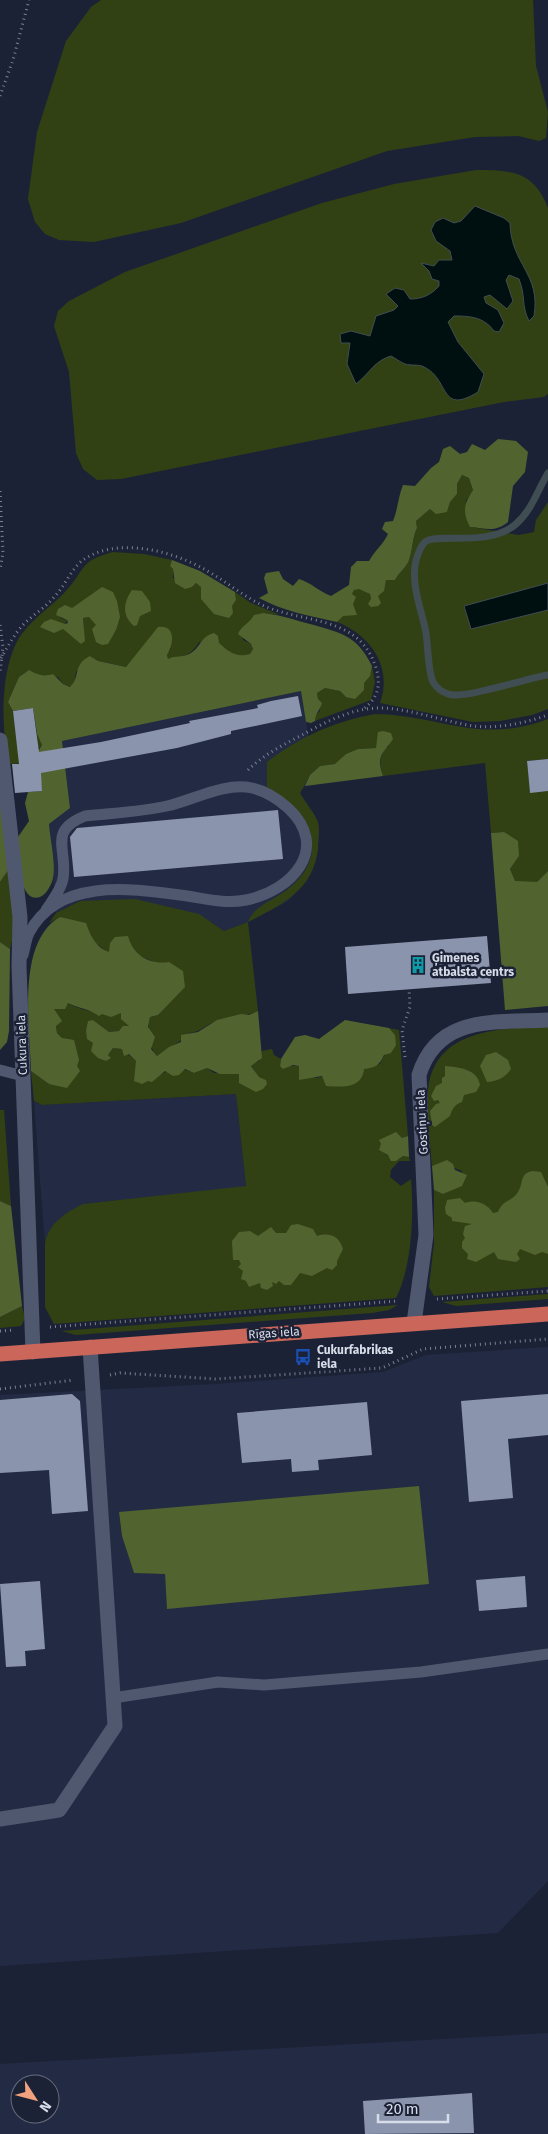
<svg xmlns="http://www.w3.org/2000/svg" width="548" height="2134" viewBox="0 0 548 2134" font-family="'Fira Sans',sans-serif">
	<style>
		.built { fill: #232b44; fill-rule: evenodd }
		.green { fill: #324113; fill-rule: evenodd }
		.forest { fill: #51642f }
		.water { fill: #001011; stroke: #404d52 }
		.lines { fill: none; stroke-linecap: round; stroke-linejoin: round }
		.stream { stroke: #404d52; stroke-width: 7 }
		.building { fill: #8b94ad }
		.path { stroke: #7b8091; stroke-width: 3; stroke-dasharray: 1 4; stroke-linecap: butt }
		.service { stroke: #50586f; stroke-width: 11 }
		.minor { stroke: #50586f; stroke-width: 15 }
		.trunk { stroke: #ca665a; stroke-width: 15 }
		.labels { text-anchor: middle; dominant-baseline: central; stroke-width: 5; stroke-linejoin: round; paint-order: stroke }
		.poi-label { font-size: 12px; font-weight: bold; fill: #d7dce9; stroke: #1c2236; text-anchor: start }
		.street-label { font-size: 12px; fill: #d7dce9; stroke: #1c2236 }
	</style>
	<rect width="100%" height="100%" fill="#1c2236"/>
	<!-- built -->
	<g class="built">
		<polygon points="301,691 316,785 305,786 300,793 318,822 319,835 316,860 307,881 288,901 248,922 224,931 198,914 80,901 56,913 49,824 70,808 62,741"/>
		<polygon points="236,1094 246,1187 83,1204 47,1235 45,1243 34,1102 42,1105"/>
		<path d="M548,1347V1881L498,1933L0,1966V1395L215,1384L383,1372L426,1355ZM419,1486L167,1608L165,1574L134,1573L122,1536L119,1513Z"/>
		<path d="M548,2033V2134H0V2064ZM20,2084H50V2114H20Z"/>
	</g>
	<!-- green -->
	<g class="green">
		<polygon points="101,0 533,0 536,66 548,112 546,138 539,141 519,136 475,137 387,151 181,223 94,242 59,240 45,234 35,222 28,199 37,132 66,41 91,7"/>
		<path d="M476,170C511,170 534,171 548,208V394L544,397L504,402L121,479L97,480L83,469L76,453L69,372L54,326L58,311L69,301L125,272L322,203L394,184Z"/>
		<path d="M462,475L469,478L473,490L466,501L471,527L519,535L534,532L536,520L548,502V583L464,607L471,629L548,610V709L532,715L500,721L473,722L380,703C393,668 371,635 337,622L353,604L351,594L354,590L359,588L370,594L371,599C379,595 385,589 386,580H395C399,572 407,567 409,560C413,549 412,538 417,528L416,521L430,509L447,512L450,502L457,494V484Z"/>
		<path d="M113,552L144,554L172,560L170,566L173,569V578L192,587L196,583L232,606L236,600L235,592L251,603L280,615L264,613L241,629L243,640L251,644L253,649L250,654L241,657L199,642C191,656 183,657 168,659L167,655L171,648L152,634L148,642L126,667L98,661L90,656L76,672L74,684L71,687L63,684L58,677L38,675L29,670L19,677L8,702L13,711L16,735L37,734L42,745L26,763L10,764C0,731 0,665 21,635C33,618 51,607 65,592C86,570 78,561 113,552ZM81,602L116,630L110,638L89,617L83,618L84,629L82,643L63,629L67,620L60,618Z"/>
		<path d="M372,666L375,682L371,700L315,721V716L320,711L317,693L325,688L340,691L346,697C358,688 368,682 372,666Z"/>
		<path d="M375,714C440,715 479,745 548,719V759L527,761L530,792L548,791V871L537,882H515L510,869L519,856L504,832L491,833L485,763L383,776C379,764 379,754 389,746L379,739L376,748L358,749L346,754L336,764L320,766L310,775L300,793C305,802 314,812 318,822C320,830 318,840 318,849C313,891 281,905 248,922L258,1011C246,1017 232,1016 219,1020C207,1023 202,1032 189,1033C180,1043 168,1048 157,1056C148,1045 147,1031 150,1017L158,1015L168,1002L159,964L140,956L130,945L109,953L60,917L49,923L56,913L80,901L135,899L199,914L224,931L248,922C254,905 275,900 288,889C334,852 307,812 267,787V762C299,737 335,721 375,714Z"/>
		<polygon points="9,869 16,921 10,949 0,942 0,882"/>
		<path d="M68,1003C83,1012 103,1014 121,1012L129,1026L119,1031L109,1032L93,1020L88,1022L86,1030L102,1059L106,1061L110,1057L108,1055L113,1048L122,1049L136,1061V1067L148,1081C163,1072 177,1065 194,1073L207,1068L214,1073L231,1072L266,1080L258,1077L251,1065L259,1061L262,1051L272,1049L274,1055L281,1059L280,1066H299L300,1072L308,1077L312,1076L316,1078L380,1064L395,1035L389,1028L399,1030L408,1136L402,1138L393,1135L381,1144L383,1152L396,1161L403,1156L409,1157L410,1161H399L391,1170L390,1177L401,1186L411,1179C414,1214 412,1267 396,1298L54,1324L45,1307V1243C49,1223 65,1213 83,1204L246,1186L236,1094L42,1105L34,1101L31,1071L49,1084L77,1066L62,1038L57,1033L54,1009Z"/>
		<path d="M548,1026V1287L434,1296L429,1287L434,1243V1190L443,1194C459,1185 457,1191 462,1171L442,1163L432,1166C430,1142 426,1117 428,1093C432,1028 501,1029 548,1026Z"/>
		<polygon points="0,1110 4,1110 11,1206 0,1201"/>
		<polygon points="548,1294 548,1299 456,1306 442,1302"/>
		<polygon points="398,1305 389,1310 372,1313 76,1335 61,1331"/>
		<polygon points="22,1306 25,1318 21,1326 0,1328 0,1317"/>
	</g>
	<!-- forest -->
	<g class="forest">
		<path d="M498,439L516,441L528,452L525,472L513,486L508,522C494,533 486,528 470,527C462,512 464,504 473,490L469,478L462,475L457,484V494L450,502L447,512L436,514L430,509L416,521L417,528C412,538 413,549 409,560C407,567 399,572 395,580H386L384,591L378,596L381,603L378,606L371,607L368,604L371,599L370,594L359,589L354,590L352,594L356,597L353,604L357,615L343,616L337,622C310,616 283,611 259,598L268,593L264,578L266,573L279,571L283,579L293,586L299,579C312,583 318,591 331,596L349,585L351,567L357,561H369C375,550 383,545 388,534L382,529L385,522L393,521C398,509 398,497 403,485L415,486L431,468L439,462L443,449L450,446L460,454L467,452L472,444L485,450Z"/>
		<polygon points="172,560 200,571 235,592 236,600 232,606 233,613 229,618 214,614 201,599 201,587 196,583 192,587 185,589 175,583 173,569 170,566"/>
		<polygon points="102,587 113,592 117,601 120,617 116,630 108,644 102,645 96,642 92,629 96,625 89,617 83,618 85,641 81,644 63,629 54,633 40,627 44,622 51,619 65,624 68,623 67,620 56,615 58,609 65,605 72,608"/>
		<path d="M132,590L142,591L150,602L151,611L140,616L137,625L134,626C122,616 123,603 132,590Z"/>
		<path d="M264,613C280,615 295,620 310,624C341,633 357,635 372,666L370,676L364,683V690L355,699L346,697L340,691L325,688L317,693L318,699L322,703C320,710 315,714 315,721L311,723L306,722L301,691L62,741L70,808L49,824C50,839 56,864 53,878C52,884 46,895 40,897C18,905 18,852 16,840L29,821L25,803L28,792L42,791L37,753L42,745L37,734L33,708L13,711L8,702L19,677L29,670C38,675 43,677 53,674L63,684L70,687C81,677 72,665 90,656L98,661L126,667L158,627C176,624 174,644 167,655L168,659C176,655 183,658 191,653C201,647 201,636 214,633L218,636L219,643C229,652 236,658 250,654L253,649L251,644L238,634C241,626 250,623 254,615Z"/>
		<path d="M383,731L391,733L393,739C382,755 376,756 383,776L305,786L310,775L320,766L335,764L346,754L358,749L376,748L378,732Z"/>
		<polygon points="0,801 9,869 0,882"/>
		<polygon points="504,832 518,841 519,856 510,869 515,881 537,882 548,871 548,1006 505,1010 491,833"/>
		<path d="M60,917L86,923C90,935 96,948 109,952L110,943L115,937L128,936C133,955 149,965 169,962L183,971L185,987L158,1015L150,1017L148,1027L155,1037L151,1049L157,1056L169,1047L181,1042V1035L198,1032L217,1020L241,1014L249,1015L258,1011L262,1058L251,1066L259,1077L266,1080L267,1084L263,1089L256,1092L239,1083V1074H220L207,1068L194,1073L185,1069L179,1075L173,1076L165,1071L152,1082L148,1081L142,1084L134,1081L136,1061L129,1054L124,1056L122,1049L113,1048L108,1055L111,1058L106,1061L98,1058L91,1051L93,1043L87,1039L86,1030L88,1021L93,1020L109,1032L119,1031L123,1026H129L121,1019V1013L111,1017L102,1014L99,1016C88,1008 80,1009 68,1003L65,1009H54L62,1021L56,1026L57,1033L62,1038L74,1040L79,1060L77,1066L80,1071L67,1088L49,1084L31,1071C30,1027 16,942 60,917Z"/>
		<polygon points="0,942 10,949 9,1031 7,1042 0,1050"/>
		<path d="M345,1020L389,1028L395,1035L396,1045L391,1053L384,1055C380,1065 375,1068 364,1069C362,1089 342,1087 326,1086L322,1076L299,1080V1066L293,1065L283,1069L280,1066L281,1059L295,1037L305,1035L319,1039Z"/>
		<path d="M496,1052L508,1060L511,1069C505,1078 497,1081 487,1082L480,1066L486,1055Z"/>
		<path d="M445,1066C458,1067 478,1069 480,1085L476,1092L464,1095L462,1102C455,1104 452,1109 450,1116L435,1127L432,1125L430,1111L436,1104L440,1103L438,1100L434,1101L431,1096L436,1086L442,1083V1078L445,1076Z"/>
		<polygon points="396,1132 402,1138 408,1136 409,1157 403,1156 396,1161 391,1161 388,1155 379,1150 381,1144 379,1140"/>
		<polygon points="447,1160 453,1164 455,1170 467,1175 462,1186 443,1194 434,1190 432,1166"/>
		<path d="M533,1171L541,1172L548,1187V1254L542,1252L535,1255L520,1249L517,1254L520,1259L516,1262L498,1259L494,1252L476,1262L467,1259L468,1254L462,1248V1242L465,1238L463,1234L465,1226L472,1224L452,1221V1218L446,1214L445,1208L447,1200L460,1198L465,1203C475,1199 487,1203 493,1213L498,1212C503,1199 512,1202 518,1192C524,1183 519,1173 533,1171Z"/>
		<polygon points="0,1201 11,1206 22,1306 0,1317"/>
		<path d="M298,1224L313,1229L317,1236C330,1232 339,1236 343,1249L337,1261V1265L332,1270L327,1268L312,1276L300,1273L291,1285H284L279,1281L276,1284L272,1282L273,1286L267,1290L261,1288L260,1283L249,1287L246,1281L241,1279L243,1271L238,1267L241,1264L239,1260H233L232,1241L239,1232L250,1231L258,1236L271,1227L276,1233H286L291,1225Z"/>
		<polygon points="419,1486 429,1584 167,1609 165,1574 134,1573 122,1536 119,1512"/>
	</g>
	<!-- water -->
	<g class="water">
		<path d="M475,206L504,218L510,223C511,265 541,273 534,316L529,321C521,305 526,297 519,279L509,275L506,280L513,301L507,309L490,295L484,297L486,303L498,310L504,323L499,332L494,331C484,317 470,316 454,316L448,322L458,342L484,374L478,392C439,416 450,379 424,367C419,364 411,366 405,364C400,362 395,358 391,356C374,361 370,373 356,384L347,364L350,343H341L340,334L351,331L370,336L376,316L394,310L398,306L386,294L395,288L404,290L410,299C422,299 431,295 439,286V281L432,279L429,271L421,263L434,266L439,260H452L450,251L436,241L431,230L435,222L443,218L454,223L461,221Z"/>
		<polygon points="548,583 548,610 471,629 464,606"/>
	</g>
	<g class="lines">
		<!-- stream -->
		<path class="stream" d="M548,473C537,491 532,510 516,524C489,548 435,532 425,542C420,547 416,558 415,566C412,589 422,611 426,633C428,646 428,671 433,682C436,687 442,692 448,694C462,700 528,678 548,675"/>
	</g>
	<!-- building -->
	<g class="building">
		<polygon points="298,696 302,716 231,731 231,734 177,748 41,773 42,791 15,793 12,764 19,764 13,711 33,708 39,752 101,742 190,723 189,721 258,708 257,705 271,701"/>
		<polygon points="548,759 548,791 530,793 527,761"/>
		<polygon points="278,810 283,859 74,877 70,837 77,828"/>
		<polygon points="487,936 491,983 348,994 345,947"/>
		<polygon points="72,1394 80,1401 88,1511 52,1514 49,1470 0,1473 0,1400"/>
		<polygon points="548,1394 548,1435 508,1439 513,1498 469,1502 461,1401"/>
		<polygon points="367,1402 372,1455 318,1460 319,1470 292,1472 291,1459 242,1463 237,1413"/>
		<polygon points="525,1576 527,1607 479,1611 476,1580"/>
		<polygon points="40,1581 45,1649 25,1651 26,1666 6,1667 0,1584"/>
		<polygon points="472,2093 474,2133 365,2134 363,2101"/>
	</g>
	<g class="lines">
		<!-- path -->
		<g class="path">
			<polyline points="0,96 13,60 29,0"/>
			<polyline points="0,491 3,553 0,570"/>
			<polyline points="0,625 3,647 0,673"/>
			<path d="M1,658C9,645 15,632 27,621C36,613 47,606 55,596C65,586 71,569 83,560C116,537 169,550 202,568C221,578 238,592 256,602C300,626 360,611 377,671C381,689 376,700 362,710"/>
			<path d="M248,770C263,755 283,745 302,735C327,721 354,707 384,708C414,710 443,721 473,726C498,729 525,723 548,715"/>
			<polyline points="405,1057 402,1030 410,1007 409,989"/>
			<polyline points="437,1299 548,1291"/>
			<polyline points="50,1327 398,1301"/>
			<polyline points="0,1331 14,1330"/>
			<polyline points="110,1375 120,1373 216,1379 382,1368 423,1349 548,1339"/>
			<polyline points="0,1389 74,1380"/>
		</g>
		<!-- service -->
		<g class="service">
			<path d="M23,955C25,948 26,939 29,933C59,876 134,889 187,896C207,899 226,904 246,900C292,891 331,848 288,808C278,799 265,791 252,788C224,782 194,800 167,806C141,812 112,813 85,816C47,831 68,849 63,879C61,890 52,901 46,910"/>
			<polyline points="0,1070 23,1076"/>
			<polyline points="113,1698 218,1682 264,1685 421,1672 548,1654"/>
		</g>
		<!-- minor -->
		<g class="minor">
			<polyline points="0,740 20,917 19,966 33,1352"/>
			<path d="M414,1323L426,1235L419,1075C438,1014 496,1023 548,1020"/>
			<polyline points="0,1819 59,1810 115,1726 90,1347"/>
		</g>
		<!-- trunk -->
		<polyline class="trunk" points="0,1354 548,1314"/>
	</g>
	<!-- icons -->
	<defs>
		<g id="building-bare" transform="scale(1.35)"><path d="M-4-6H4V6H1V3H-1V6H-4ZM-2.5-4.3h1.7v1.8h-1.7ZM.8-4.3h1.7v1.8H.8ZM-2.5-1h1.7V.8h-1.7ZM.8-1h1.7V.8H.8Z" fill="#0f9aa8" stroke="#1c2236" stroke-width="2.5" paint-order="stroke"/></g>
		<g id="bus-bare" transform="scale(1.35)"><path d="M-5-6H5V4H4V6H2V4H-2V6H-4V4H-5ZM-3.5-4V0h7V-4ZM-3.5 1.2v1.5H-2V1.2ZM2 1.2v1.5H3.5V1.2Z" fill="#1a4fb4" stroke="#1c2236" stroke-width="2.5" paint-order="stroke"/></g>
	</defs>
	<g fill-rule="evenodd">
		<use href="#building-bare" x="418" y="965"/>
		<use href="#bus-bare" x="303" y="1357"/>
	</g>
	<g class="labels">
		<!-- poi labels -->
		<g class="poi-label">
			<text x="432" y="958">Ģimenes<tspan x="432" dy="14">atbalsta centrs</tspan></text>
			<text x="317" y="1350">Cukurfabrikas<tspan x="317" dy="14">iela</tspan></text>
		</g>
		<!-- street labels -->
		<g class="street-label">
			<text transform="translate(22 1045) rotate(-92)">Cukura iela</text>
			<text transform="translate(422 1122) rotate(-93)">Gostiņu iela</text>
			<text transform="translate(274 1333) rotate(-4)">Rīgas iela</text>
		</g>
	</g>
	<!-- north arrow -->
	<g transform="translate(35 2099) rotate(126)"><circle r="24" fill="#1c2236" stroke="#676c7e"/>
	<path d="M0-4L9 19L0 12L-9 19Z" fill="#f2a17e"/>
	<text y="-8" font-size="14" font-weight="bold" text-anchor="middle" fill="#d7dce9">N</text>
	</g>
	<!-- scale -->
	<path d="M378 2114v8h70v-8" fill="none" stroke="#d7dce9" stroke-width="2.5"/>
	<text x="386" y="2114" font-size="15" fill="#d7dce9" stroke="#1c2236" stroke-width="4" paint-order="stroke">20 m</text>
</svg>
